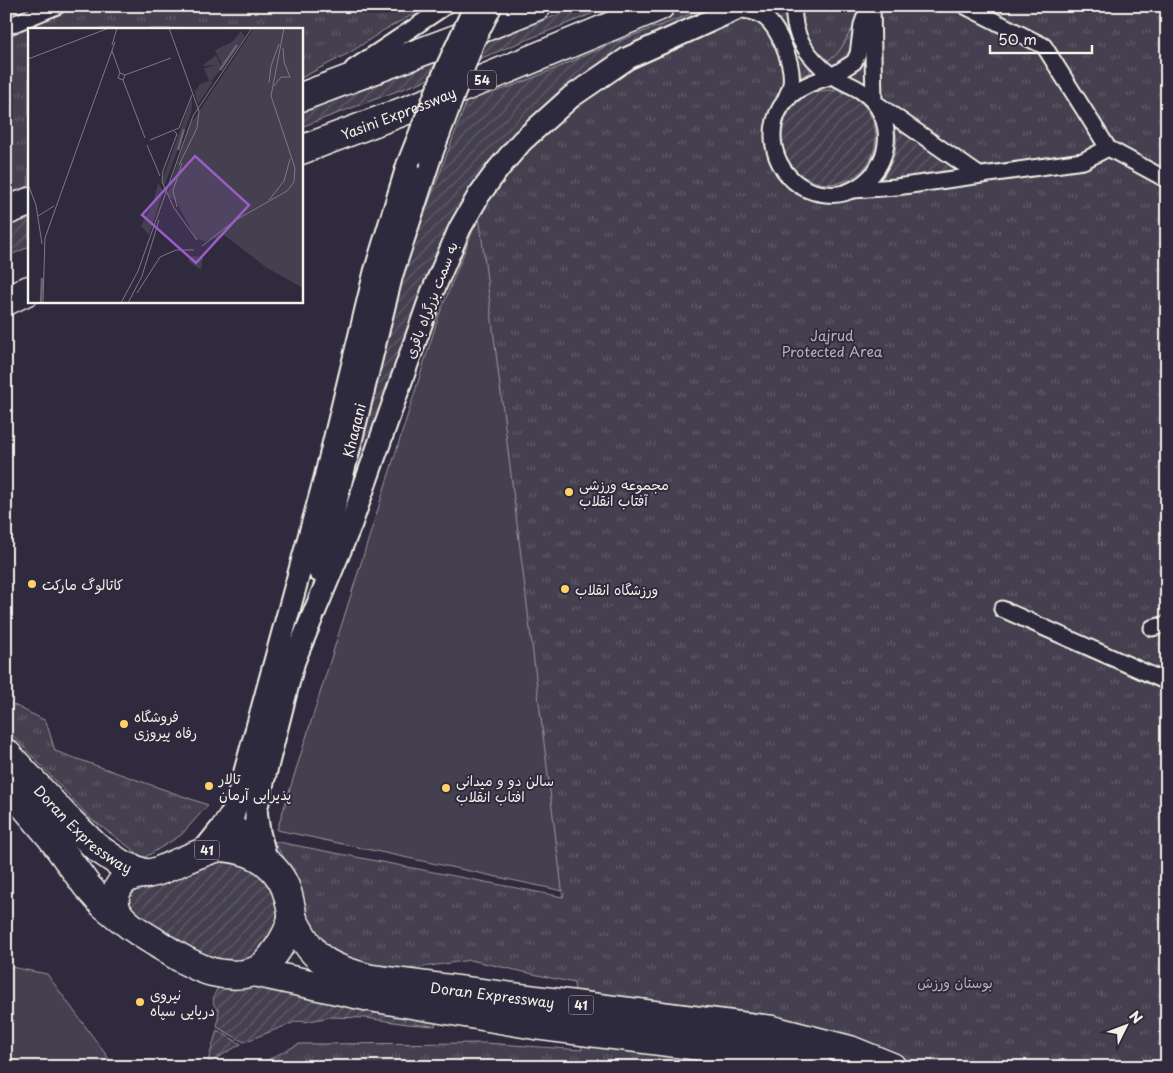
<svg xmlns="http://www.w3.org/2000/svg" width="1173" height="1073" viewBox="0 0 1173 1073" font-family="'Playpen Sans','Playpen Sans Arabic',sans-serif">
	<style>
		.grass { fill: #454050; stroke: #9c989c }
		.park { fill: url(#park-tufts); stroke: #9c989c }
		.garden { fill: url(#garden-furrows); stroke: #9c989c }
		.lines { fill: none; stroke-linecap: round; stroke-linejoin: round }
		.street-casing { stroke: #f4f1e8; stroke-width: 19 }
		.secondary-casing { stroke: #f4f1e8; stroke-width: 25 }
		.highway-casing { stroke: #f4f1e8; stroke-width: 31 }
		.street { stroke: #2f2a3d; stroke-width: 15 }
		.secondary { stroke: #2f2a3d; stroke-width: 21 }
		.highway { stroke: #2f2a3d; stroke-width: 28 }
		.secondary-bridge-casing { stroke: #f4f1e8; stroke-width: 25; stroke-linecap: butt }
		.secondary-bridge { stroke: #2f2a3d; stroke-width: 21 }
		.poi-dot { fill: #ffd166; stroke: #2f2a3d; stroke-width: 2 }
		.labels { text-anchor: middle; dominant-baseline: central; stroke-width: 4; stroke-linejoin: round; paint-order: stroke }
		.shield { fill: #2f2a3d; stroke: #b9b5b5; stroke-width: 1 }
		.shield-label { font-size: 12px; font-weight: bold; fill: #f4f1e8 }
		.street-label { font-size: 14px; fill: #f4f1e8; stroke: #2f2a3d }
		.park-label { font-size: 14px; fill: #b7b3b3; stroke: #2f2a3d }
		.poi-label { font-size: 14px; fill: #f4f1e8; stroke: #2f2a3d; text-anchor: start }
		.inset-river { fill: none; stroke: #6a6670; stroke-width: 2.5 }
		.inset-road { fill: none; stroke: #7e7a81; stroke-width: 1 }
		.view { fill: #995dc9; fill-opacity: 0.15; stroke: #995dc9; stroke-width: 2.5 }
		.inset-edge { fill: none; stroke: #f4f1e8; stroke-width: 2.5 }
	</style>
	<defs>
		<pattern id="park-tufts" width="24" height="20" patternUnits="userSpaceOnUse" patternTransform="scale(1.25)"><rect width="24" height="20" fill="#454050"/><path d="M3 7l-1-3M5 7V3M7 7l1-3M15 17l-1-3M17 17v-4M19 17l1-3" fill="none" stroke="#605c69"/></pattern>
		<pattern id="garden-furrows" width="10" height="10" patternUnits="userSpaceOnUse" patternTransform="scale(1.25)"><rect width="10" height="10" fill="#454050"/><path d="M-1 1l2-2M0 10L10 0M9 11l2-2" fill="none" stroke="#605c69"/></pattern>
	</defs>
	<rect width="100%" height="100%" fill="#2f2a3d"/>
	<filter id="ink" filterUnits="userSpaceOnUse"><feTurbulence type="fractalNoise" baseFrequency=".02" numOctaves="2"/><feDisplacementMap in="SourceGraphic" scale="10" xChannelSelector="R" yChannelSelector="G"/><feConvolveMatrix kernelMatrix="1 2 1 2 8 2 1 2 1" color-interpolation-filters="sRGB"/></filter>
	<g filter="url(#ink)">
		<!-- grass -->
		<g class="grass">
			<polygon points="486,198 863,955 277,830 439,315"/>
			<polygon points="6,966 47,974 115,1067 6,1067"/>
		</g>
		<!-- park -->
		<g class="park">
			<polygon points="84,6 429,6 384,30 351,52 301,78 301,29 29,29 29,186 6,196 6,38 56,15"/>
			<polygon points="627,6 1167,6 1167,1067 253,1067 299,1044 486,1043 582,1050 574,983 470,960 396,971 337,958 307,927 301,889 293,871 273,841 563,897 462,77"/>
			<polygon points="6,701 46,721 55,751 208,805 181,835 144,858 91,819 6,728"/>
		</g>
		<!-- garden -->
		<g class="garden">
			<polygon points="580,6 611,6 432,78 301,127 301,113 443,60"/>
			<path d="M709,6H729L689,24L499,157L326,574L367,426L402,282L413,245L467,100C516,88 563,65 609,45C642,31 676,21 709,6Z"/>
			<polygon points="757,6 790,6 791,29 811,72 800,77 796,62"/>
			<path d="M855,26L854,54L836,67L825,61C842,57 844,37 855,26Z"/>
			<circle cx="829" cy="137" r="47"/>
			<path d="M894,123L960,169L880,182C894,161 900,148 894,123Z"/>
			<polygon points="29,218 29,247 6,257 6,227"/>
			<polygon points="240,857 274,886 279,916 274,935 254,957 241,963 217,966 135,918 122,894 199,862"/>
			<path d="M253,984L431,1020L436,1023L435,1026L407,1024L366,1018L331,1017L304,1022L301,1021L295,1022L244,1042L217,1027L219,1010C210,1005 213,994 219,987Z"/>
			<polygon points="217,1030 241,1044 212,1061 208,1061"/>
		</g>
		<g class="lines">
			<!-- street casing -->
			<g class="street-casing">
				<g id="street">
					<path d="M794,6C791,37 810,59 832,76L854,62L858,54L862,25L867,11"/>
					<polyline points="872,6 874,102 979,175"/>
					<polyline points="965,6 1044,46 1108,148 1167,180"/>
					<path d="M738,9C746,10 754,12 761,15C778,24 794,65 791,84C790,90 787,96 784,102"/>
					<polyline points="6,27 57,6"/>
					<polyline points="353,68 446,6"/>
					<path d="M832,76C847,84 863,89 874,102C900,135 883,181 844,193C834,196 823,194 814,192C773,180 758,124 791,95C803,85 818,80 832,76Z"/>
					<polyline points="853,190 896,187 1083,161 1108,148"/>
					<polyline points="1002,609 1167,682"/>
					<polyline points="1152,628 1167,624"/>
				</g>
			</g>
			<!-- secondary casing -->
			<g class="secondary-casing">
				<g id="secondary">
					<path id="s1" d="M319,571L392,274L430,158"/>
					<polyline points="294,661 351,524 432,293 460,228 479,195 499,168 522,141 571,97 628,58 743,6"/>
					<path d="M235,808L232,822L238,830L245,833C257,827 256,823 256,810"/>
					<polyline points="203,851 223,826 235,808 325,478 375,272 408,164"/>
					<polyline points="267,862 259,832 256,810 297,649"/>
				</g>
			</g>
			<!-- highway casing -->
			<g class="highway-casing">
				<g id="highway">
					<polyline points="301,97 453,40 537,6"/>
					<path id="s2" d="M301,150L428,102L660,6"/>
					<polyline points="6,211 29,202"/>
					<polyline points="6,301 29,290"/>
					<path id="s3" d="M6,753L64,816L96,847L121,864L146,874"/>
					<polyline points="6,784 52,838 87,886 103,904 124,921"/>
					<path d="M220,847C254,849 281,864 289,899C290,905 293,912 292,918C289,934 270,966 253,972C241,976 224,975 212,972C193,967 174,954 158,944C142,933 107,918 116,893C118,887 122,881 128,878C138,873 150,875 161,870C181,862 199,852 220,847Z"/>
					<path id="s4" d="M292,917C313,960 325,967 371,979L772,1030L850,1050L892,1067"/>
					<polyline points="254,972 370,997 447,1010 535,1025 763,1054 817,1067"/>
				</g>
			</g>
			<!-- street -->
			<use href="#street" class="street"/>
			<!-- secondary -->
			<use href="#secondary" class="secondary"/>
			<!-- highway -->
			<use href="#highway" class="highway"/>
			<!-- secondary-bridge casing -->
			<g class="secondary-bridge-casing">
				<g id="secondary-bridge">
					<polyline points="430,158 473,42 491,6"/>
					<polyline points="408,164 442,78 475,6"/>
				</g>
			</g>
			<!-- secondary-bridge -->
			<use href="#secondary-bridge" class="secondary-bridge"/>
		</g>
	</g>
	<!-- markers -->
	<g class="poi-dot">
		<circle cx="569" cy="492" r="5"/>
		<circle cx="32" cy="584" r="5"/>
		<circle cx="565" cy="589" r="5"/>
		<circle cx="124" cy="724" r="5"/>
		<circle cx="209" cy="786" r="5"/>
		<circle cx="446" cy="788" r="5"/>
		<circle cx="140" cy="1002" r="5"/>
	</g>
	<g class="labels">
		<!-- shield labels -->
		<g class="shield">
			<rect x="468" y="70.5" width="28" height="19" rx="4"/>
			<rect x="194.5" y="840.5" width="25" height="19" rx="4"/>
			<rect x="568.5" y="995.5" width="25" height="19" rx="4"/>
		</g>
		<g class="shield-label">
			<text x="482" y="80">54</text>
			<text x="207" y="850">41</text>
			<text x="581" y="1005">41</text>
		</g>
		<!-- street labels -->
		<g class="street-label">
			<text stroke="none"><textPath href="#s2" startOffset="104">Yasini Expressway</textPath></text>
			<text transform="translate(431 300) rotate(-69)">به سمت بزرگراه باقری</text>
			<text stroke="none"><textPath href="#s1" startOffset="145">Khaqani</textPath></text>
			<text stroke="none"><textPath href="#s3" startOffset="109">Doran Expressway</textPath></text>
			<text stroke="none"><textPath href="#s4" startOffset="228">Doran Expressway</textPath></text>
		</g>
		<!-- park labels -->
		<g class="park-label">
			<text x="832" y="335">Jajrud<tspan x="832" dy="16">Protected Area</tspan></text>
			<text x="955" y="982">بوستان ورزش</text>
		</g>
		<!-- poi labels -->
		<g class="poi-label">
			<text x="579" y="484">مجموعه ورزشی<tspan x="579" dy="16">آفتاب انقلاب</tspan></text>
			<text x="42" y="584">کاتالوگ مارکت</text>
			<text x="575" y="589">ورزشگاه انقلاب</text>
			<text x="134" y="716">فروشگاه<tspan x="134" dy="16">رفاه پیروزی</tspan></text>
			<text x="219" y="778">تالار<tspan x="219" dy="16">پذیرایی آرمان</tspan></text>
			<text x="456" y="780">سالن دو و میدانی<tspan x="456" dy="16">افتاب انقلاب</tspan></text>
			<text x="150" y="994">نیروی<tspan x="150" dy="16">دریایی سپاه</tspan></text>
		</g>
	</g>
	<!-- overview -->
	<g transform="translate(28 28)">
		<rect width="275" height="275" fill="#2f2a3d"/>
		<path d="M180,53L185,54L170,76L166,62L168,63L172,56ZM145,167L201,187L168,211ZM165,228L175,229L173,242L160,233Z" fill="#454050"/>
		<path d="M226,0H275V260L239,240L196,207L179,223L188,210L177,213L169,211L184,199L139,167L162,97ZM213,3L217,9L195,39L187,22L204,14ZM188,27L194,40L182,55L176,40L190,37L174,38ZM164,69V78L163,85L136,159L134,153ZM130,155L135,163L121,207L113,198L125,175Z" fill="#454050"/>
		<path class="inset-river" d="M192,42L209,17M150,122L156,101M13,274L14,250"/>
		<path class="inset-road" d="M141,0L171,83L169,100L151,137M84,17L89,0M84,23L92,45M0,31L81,0M97,47L143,30M95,52L90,50L92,45L97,47L95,52L117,110M241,55L243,38L251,16M246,58L253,49H262L256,34L255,20M146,103L149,106L135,143L134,154L146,180L169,212M122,112L151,100L164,67M119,117L132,148M0,156L8,177L14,216M241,172L256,153L262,131M149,179L145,163L154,135M10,188L26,178M174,218L206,193L259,163L266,154L267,140L243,68L256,0M109,265L132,229L148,222H166M15,275L17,210L87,14M93,275L110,243L165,88L224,0M100,275L114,248L131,192"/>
		<path class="view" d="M167,128L221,177L168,235L114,187Z"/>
		<rect width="275" height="275" class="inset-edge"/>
	</g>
	<!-- margin -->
	<rect width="1173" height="1073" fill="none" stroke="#2f2a3d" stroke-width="25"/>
	<rect x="12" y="12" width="1148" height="1048" fill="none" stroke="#f4f1e8" stroke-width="2" filter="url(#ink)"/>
	<!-- north arrow -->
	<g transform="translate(1126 1026) rotate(48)" stroke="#2f2a3d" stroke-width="4" paint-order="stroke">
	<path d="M0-4L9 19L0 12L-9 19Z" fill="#f4f1e8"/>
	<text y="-8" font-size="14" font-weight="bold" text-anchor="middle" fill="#f4f1e8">N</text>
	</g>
	<!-- scale -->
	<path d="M990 45v8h102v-8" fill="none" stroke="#f4f1e8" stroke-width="2.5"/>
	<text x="998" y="45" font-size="15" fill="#f4f1e8" stroke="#2f2a3d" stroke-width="4" paint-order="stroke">50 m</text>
</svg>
